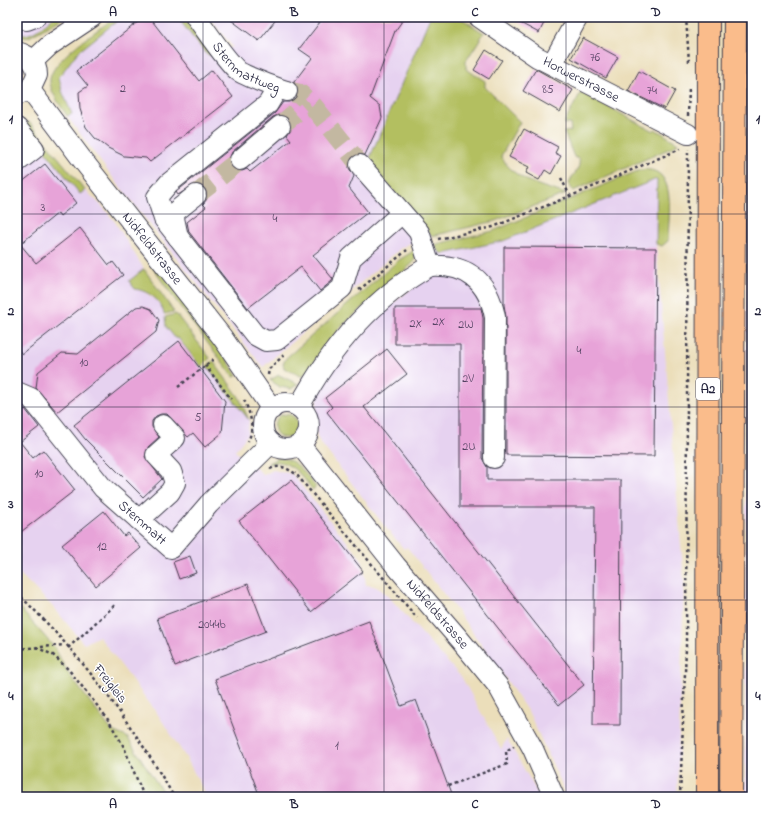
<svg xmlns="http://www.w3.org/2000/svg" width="769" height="814" viewBox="0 0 769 814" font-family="'Indie Flower',sans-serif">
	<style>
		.built { fill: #e6d2f0 }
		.green { fill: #b3bf60; stroke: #6a704e }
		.building { fill: #e7a3d8; fill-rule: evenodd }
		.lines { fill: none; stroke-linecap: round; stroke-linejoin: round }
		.minor-tunnel { stroke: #c3b8a1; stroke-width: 20; stroke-dasharray: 20 10; stroke-linecap: butt }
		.minor-casing { stroke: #403e4e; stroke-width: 22 }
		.highway-casing { stroke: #403e4e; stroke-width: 24 }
		.path { stroke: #403e4e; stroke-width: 2.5; stroke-dasharray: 3 3; stroke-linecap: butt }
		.minor { stroke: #fff; stroke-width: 20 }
		.highway { stroke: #fabc8b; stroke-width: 22 }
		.grid { fill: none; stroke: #22223b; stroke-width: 1; stroke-opacity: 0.55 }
		.labels { text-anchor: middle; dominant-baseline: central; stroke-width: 3; stroke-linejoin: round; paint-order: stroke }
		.number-label { font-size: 12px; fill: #534262 }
		.shield { fill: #fff; stroke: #646476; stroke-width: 1 }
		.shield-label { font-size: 13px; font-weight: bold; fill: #22223b }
		.street-label { font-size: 14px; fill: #22223b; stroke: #fff }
		.neatline { fill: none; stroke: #22223b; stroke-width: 1.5 }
		.grid-label { font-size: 13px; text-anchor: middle; font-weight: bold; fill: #22223b }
	</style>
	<rect width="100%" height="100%" fill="#fff"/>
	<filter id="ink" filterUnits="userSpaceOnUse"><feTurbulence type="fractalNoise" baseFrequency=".025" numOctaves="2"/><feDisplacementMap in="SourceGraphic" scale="8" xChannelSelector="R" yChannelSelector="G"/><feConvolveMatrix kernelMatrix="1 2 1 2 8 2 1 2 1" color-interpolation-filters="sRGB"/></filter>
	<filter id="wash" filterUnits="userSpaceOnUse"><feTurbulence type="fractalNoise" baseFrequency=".012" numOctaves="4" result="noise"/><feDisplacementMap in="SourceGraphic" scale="16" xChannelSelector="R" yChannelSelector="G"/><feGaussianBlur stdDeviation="0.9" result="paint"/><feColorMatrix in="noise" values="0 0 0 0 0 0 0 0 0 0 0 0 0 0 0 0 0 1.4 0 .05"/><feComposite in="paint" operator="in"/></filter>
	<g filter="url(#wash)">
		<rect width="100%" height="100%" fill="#ebdeba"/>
		<!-- built -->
		<g class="built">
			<polygon points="17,17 53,17 33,33 24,36 17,34"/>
			<polygon points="122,17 177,17 209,55 233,47 209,17 430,17 368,162 432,236 413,242 401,248 263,367 110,174 67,116 71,114 62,91 59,77 77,53"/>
			<polygon points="747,17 752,17 752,797 745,797"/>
			<polygon points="17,117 80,194 85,190 102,206 115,222 144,269 129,281 135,289 143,291 159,302 164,310 166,327 178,338 203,369 207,366 243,410 249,420 248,434 235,451 264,475 273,470 292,474 362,560 366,585 374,586 380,589 389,597 462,678 501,749 507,739 540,797 207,797 187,759 157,713 99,636 84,644 55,609 17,571"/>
			<polygon points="657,178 656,244 684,582 677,797 565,797 561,782 530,715 510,685 458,612 407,547 404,549 387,529 320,442 317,437 316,413 317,399 330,371 376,316 424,279 432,277 435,246 438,251 503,241"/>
		</g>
		<!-- green -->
		<g class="green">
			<path d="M53,17H65L29,37L17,38V34C32,38 42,26 53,17Z"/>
			<path d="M116,17H122L77,53L59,77L62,91L72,114L67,116C61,106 52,95 50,83C47,61 100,29 116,17Z"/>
			<polygon points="177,17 182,17 211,52 210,55 207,55"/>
			<path d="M430,17H459L484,33L466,61V69L485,81V87L520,122L501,156C514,181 542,186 566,194L495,221L432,236L368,162Z"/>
			<path d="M581,92L653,131L655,129L678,143L673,147L573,191L569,184C572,174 581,170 579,159L574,157L564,132L571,131L570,124H565V121Z"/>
			<polygon points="29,122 85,190 80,194 24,125"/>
			<path d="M640,170C679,164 668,217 668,241L662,246L656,244L657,179L503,241L443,254L438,251L435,246L437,244L493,231Z"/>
			<path d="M124,223L214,337L237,376L234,377C195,327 157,278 124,223Z"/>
			<polygon points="415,250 416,256 413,263 340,328 303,377 284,368 283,364 286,358 399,260"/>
			<path d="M144,269L174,312L164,314C161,300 149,291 135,289L129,281Z"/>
			<polygon points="176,314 210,358 201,367 178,338 176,339 166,327 165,317"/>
			<polygon points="213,361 239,397 249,420 207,366"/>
			<polygon points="279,375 298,384 291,389 280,387 270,380"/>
			<circle cx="286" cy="426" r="12"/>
			<path d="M278,458C297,458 305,474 316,487L313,490C304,479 295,465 280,462C275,461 273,465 268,463Z"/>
			<polygon points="17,605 55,648 68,673 112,731 127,737 166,797 17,797"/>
		</g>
		<g id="blocks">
			<!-- building -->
			<g class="building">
				<polygon points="144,17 149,17 199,81 212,70 233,97 150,162 146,158 124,156 108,148 95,138 86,127 80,109 79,92 88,86 76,71"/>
				<polygon points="227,17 278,17 259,41"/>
				<path d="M324,17H405L395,31L370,98L380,106L382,118L365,155L357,154L352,157L349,162V168L354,176L349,188L368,212L313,255L333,279L332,281L320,291L301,267L248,308L189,232L187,222L206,207L203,204L207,199L205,188L200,184H195L178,195L176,192L275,113L283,102H289L295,99L298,89L294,82L312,58L299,49ZM278,115H284L289,119L291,129L287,135L291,140L250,172L247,169L242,171L232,168L229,162L232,152L273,117Z"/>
				<polygon points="509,17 547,17 539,33"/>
				<polygon points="583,38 618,57 606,78 571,58"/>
				<polygon points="486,50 502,60 489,79 474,70"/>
				<polygon points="536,69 573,90 560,112 523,91"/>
				<polygon points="639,71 675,91 665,109 628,91"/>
				<polygon points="524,129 558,147 555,153 561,156 551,174 545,170 539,180 526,173 529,167 509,157"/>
				<polygon points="45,164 76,203 60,216 58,213 20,244 36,263 80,228 109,265 113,262 123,275 22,354 17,348 17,186"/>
				<polygon points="504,247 656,248 654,456 506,455 506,317 504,305"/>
				<polygon points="143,306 151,309 159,320 156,332 57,412 36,388 38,372 62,353 78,354 136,307"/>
				<polygon points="395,308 481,308 483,318 482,458 487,467 487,480 621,480 620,725 593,725 595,507 460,507 460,344 395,344"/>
				<polygon points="179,341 225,401 222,433 205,447 193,433 188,437 167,414 161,414 156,416 152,421 152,427 159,437 148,447 145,457 162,479 143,497 85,439 74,425"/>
				<polygon points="387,349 407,374 364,407 584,685 559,705 327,412 332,407 325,398"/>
				<polygon points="25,409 39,427 20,442 33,458 43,450 75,490 17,535 17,415"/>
				<polygon points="291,480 363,571 311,612 239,521"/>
				<polygon points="104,511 124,536 128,533 141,548 96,586 62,545"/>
				<polygon points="190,556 196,573 179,579 173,562"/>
				<polygon points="248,584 266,631 175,666 157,618"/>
				<polygon points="369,621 401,706 416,700 452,797 260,797 215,679"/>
			</g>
		</g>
	</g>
	<g filter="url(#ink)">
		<use href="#blocks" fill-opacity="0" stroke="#403e4e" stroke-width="1"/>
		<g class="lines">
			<!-- minor-tunnel -->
			<g class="minor-tunnel">
				<polyline points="287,91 300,94 313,106 360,165"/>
				<polyline points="280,126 308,102"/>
				<polyline points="196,195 240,160"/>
			</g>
			<!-- minor casing -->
			<g class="minor-casing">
				<g id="minor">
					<polyline points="20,17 27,20 35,17"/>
					<path id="s1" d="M196,17C208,33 225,59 238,71C240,74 282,90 287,91"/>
					<path id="s2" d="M479,17L537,57L688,134"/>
					<path d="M17,52C29,55 37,63 37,75L30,90L17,95"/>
					<polyline points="33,61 50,45 92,17"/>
					<polyline points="552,64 578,17"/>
					<polyline points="277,89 268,104 169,183 157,197 164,219 255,335 266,341 277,340 342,288 351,258 402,213"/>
					<path id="s3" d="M30,90L84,162L222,337L272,409"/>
					<polyline points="17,128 34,149 17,162"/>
					<polyline points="240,160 280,126"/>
					<polyline points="178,237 174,218 175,212 196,195"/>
					<path d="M430,266C467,264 488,281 495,317L494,458"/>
					<path id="s4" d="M17,392L31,398L103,488L171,548L209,504L271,443"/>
					<circle cx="286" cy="426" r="23"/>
					<path d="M299,407C330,349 371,299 430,266L419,232L360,165"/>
					<path id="s5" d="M300,445L396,566L460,640L498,686L533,749L554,797"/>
					<polyline points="139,520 170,492 175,483 171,471 156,455 175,438 163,425"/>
				</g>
			</g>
			<!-- highway casing -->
			<g class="highway-casing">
				<g id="highway">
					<polyline points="707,797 708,17"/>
					<polyline points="731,797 735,17"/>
				</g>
			</g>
			<!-- path -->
			<g class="path">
				<polyline points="686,17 689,62"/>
				<polyline points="688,116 689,87"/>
				<polyline points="561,178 570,196"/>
				<polyline points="438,239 493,227 588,189 680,149"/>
				<polyline points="359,290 407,250"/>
				<polyline points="205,365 231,399"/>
				<polyline points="268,375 269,369 284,355"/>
				<polyline points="178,387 215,358"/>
				<path d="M244,400C250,412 255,428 248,441"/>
				<path d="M270,469C281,464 286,468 296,474L417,618"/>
				<path d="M17,593C79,652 132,723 174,797"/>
				<polyline points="36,647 53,655 69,670 107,718 124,747 144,797"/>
				<polyline points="68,648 115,605"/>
				<polyline points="17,649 64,645"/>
				<polyline points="448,786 507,764 506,751 514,746"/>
				<polyline points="680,797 686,648 688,149"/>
			</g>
			<!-- minor -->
			<use href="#minor" class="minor"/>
			<!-- highway -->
			<use href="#highway" class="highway"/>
		</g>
	</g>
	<!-- grid -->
	<path class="grid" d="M203,17V797M384,17V797M566,17V797M17,214H752M17,407H752M17,600H752"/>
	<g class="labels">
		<!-- number labels -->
		<g class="number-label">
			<text x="595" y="58">76</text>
			<text x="123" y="89">2</text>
			<text x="548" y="90">85</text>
			<text x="652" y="91">74</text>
			<text x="43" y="208">3</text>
			<text x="275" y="219">4</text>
			<text x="439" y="322">2X</text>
			<text x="416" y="324">2X</text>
			<text x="466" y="325">2W</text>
			<text x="579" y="351">4</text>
			<text x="84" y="363">10</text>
			<text x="468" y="379">2V</text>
			<text x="198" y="418">5</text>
			<text x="469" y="447">2U</text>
			<text x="39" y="474">10</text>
			<text x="102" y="547">12</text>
			<text x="212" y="625">2044b</text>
			<text x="337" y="746">1</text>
		</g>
		<!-- shield labels -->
		<rect class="shield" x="696" y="378" width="24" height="22" rx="3"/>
		<g class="shield-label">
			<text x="708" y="389">A2</text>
		</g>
		<!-- street labels -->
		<g class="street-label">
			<text stroke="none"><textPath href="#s1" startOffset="73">Sternmattweg</textPath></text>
			<text stroke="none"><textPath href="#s2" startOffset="120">Horwerstrasse</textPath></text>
			<text stroke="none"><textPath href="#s3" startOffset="200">Nidfeldstrasse</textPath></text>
			<text stroke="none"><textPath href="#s4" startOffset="183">Sternmatt</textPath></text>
			<text stroke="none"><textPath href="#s5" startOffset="218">Nidfeldstrasse</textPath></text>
			<text transform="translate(110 684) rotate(52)">Freigleis</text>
		</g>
	</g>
	<!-- margin -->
	<rect width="769" height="814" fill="none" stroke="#fff" stroke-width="44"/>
	<rect x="22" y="22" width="725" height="770" class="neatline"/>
	<g class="grid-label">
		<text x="113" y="16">A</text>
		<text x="294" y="16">B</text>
		<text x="475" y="16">C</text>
		<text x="656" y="16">D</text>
		<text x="11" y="123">1</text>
		<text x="758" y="123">1</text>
		<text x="11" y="315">2</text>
		<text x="758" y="315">2</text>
		<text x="11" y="508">3</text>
		<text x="758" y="508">3</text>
		<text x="11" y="700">4</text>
		<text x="758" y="700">4</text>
		<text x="113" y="808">A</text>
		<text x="294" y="808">B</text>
		<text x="475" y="808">C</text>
		<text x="656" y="808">D</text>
	</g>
</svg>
